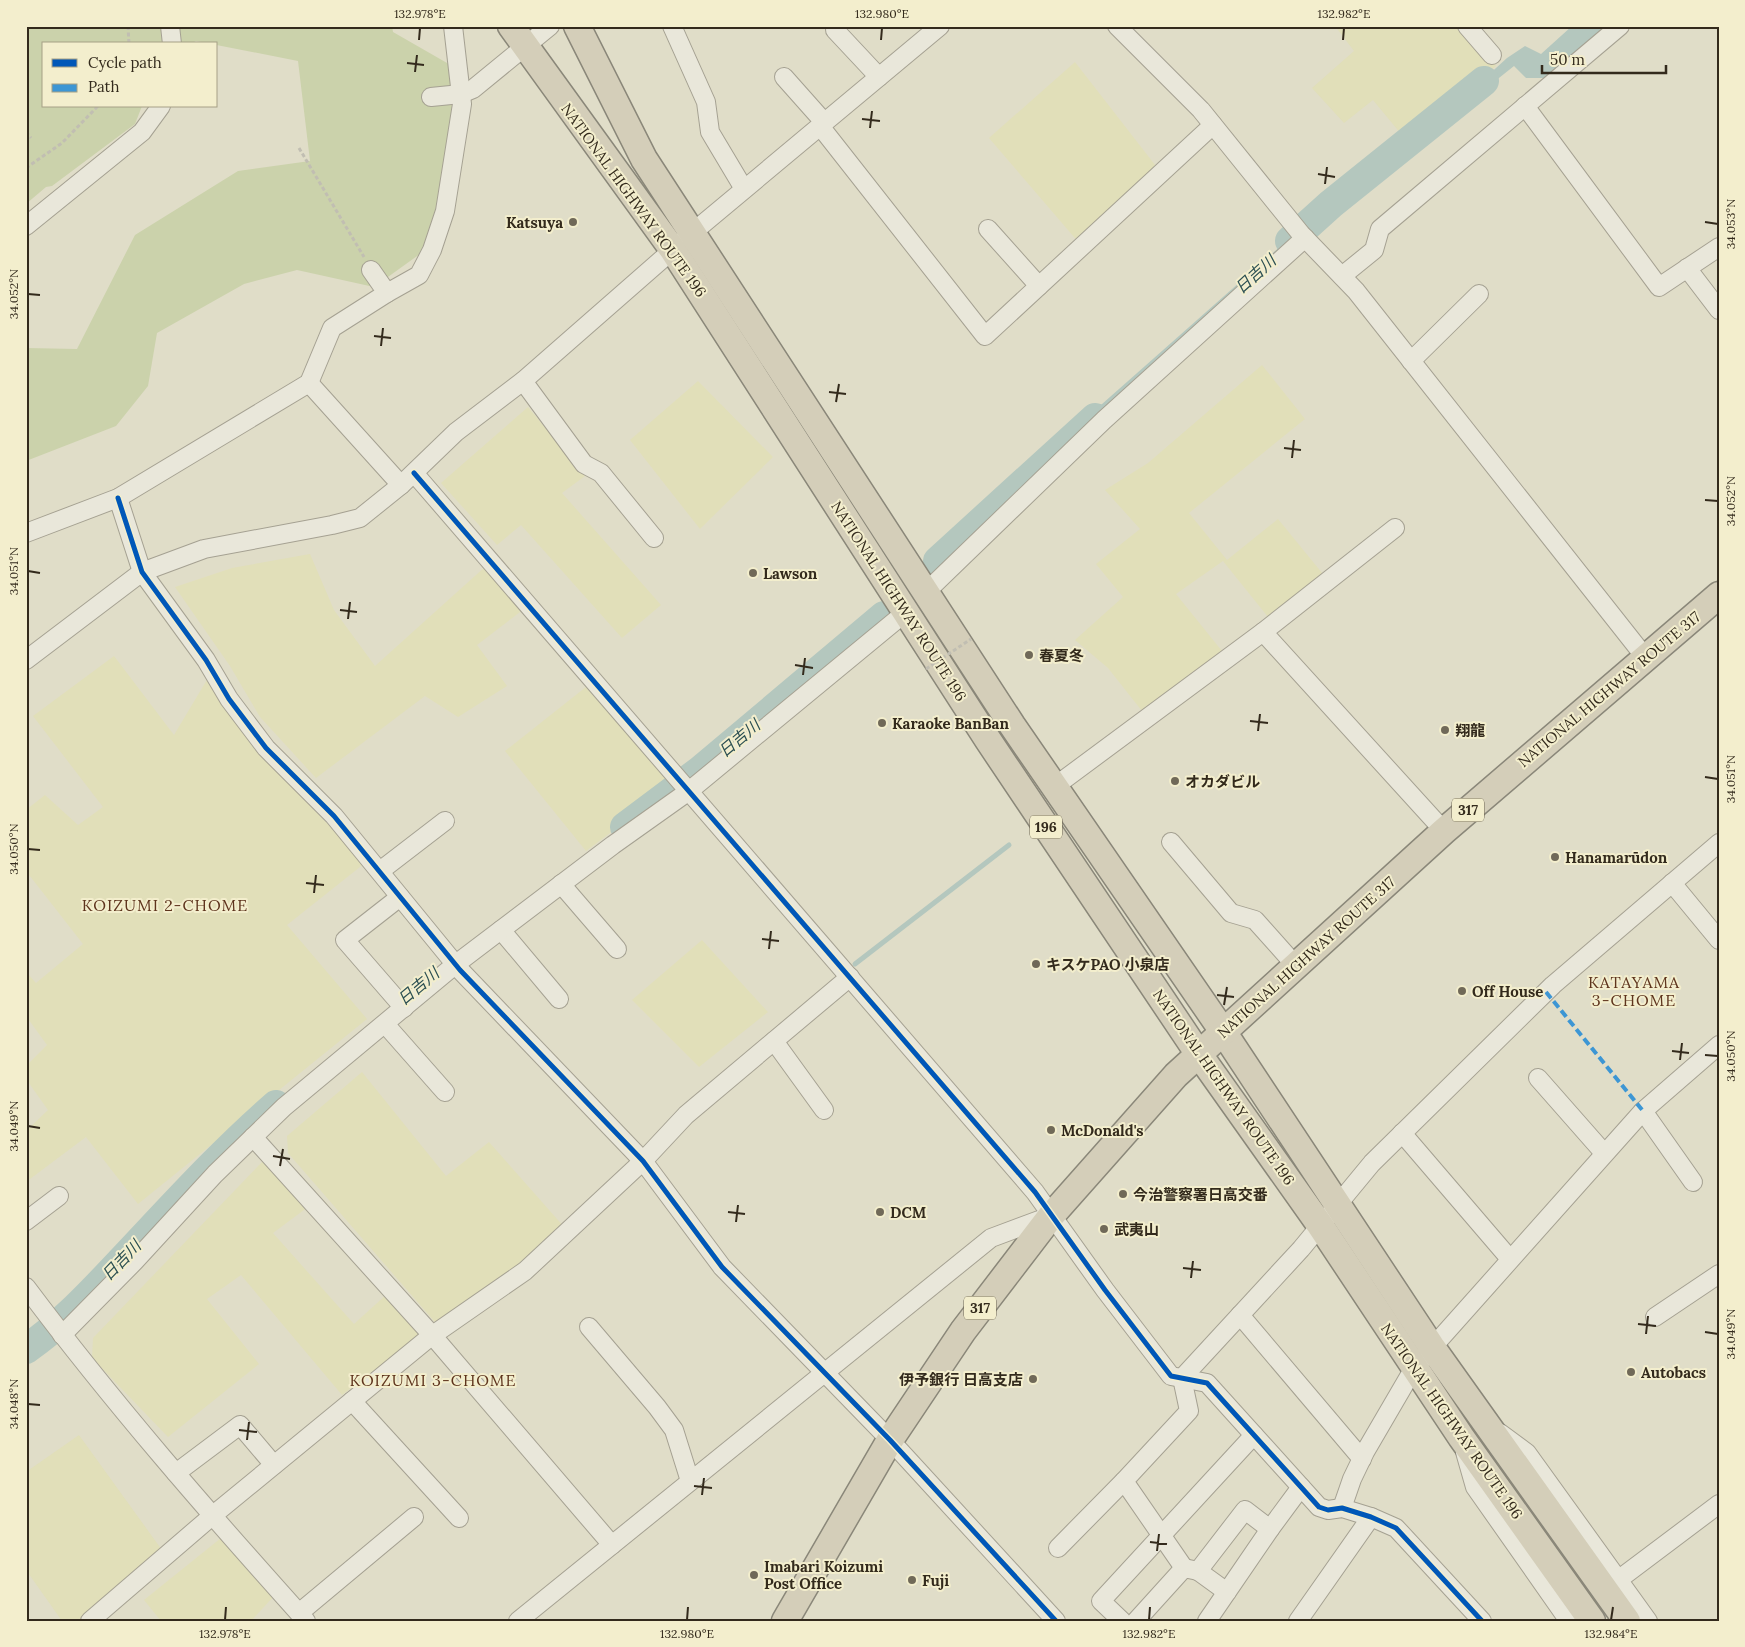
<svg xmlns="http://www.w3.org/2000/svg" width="1745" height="1647" viewBox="0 0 1745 1647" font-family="Lora,'Noto Sans JP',serif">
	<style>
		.farmland { fill: #e1dfb9 }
		.green { fill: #cbd2ab }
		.water { fill: #b4c7be }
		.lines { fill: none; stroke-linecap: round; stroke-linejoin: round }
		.stream { stroke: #b4c7be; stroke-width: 5 }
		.river { stroke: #b4c7be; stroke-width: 30 }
		.minor-casing { stroke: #a5a192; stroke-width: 20 }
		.highway-casing { stroke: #8a8779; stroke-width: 29 }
		.path { stroke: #c1beb2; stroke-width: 3; stroke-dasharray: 4 2.5; stroke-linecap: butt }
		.minor { stroke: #e9e7da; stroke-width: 18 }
		.highway { stroke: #d4ceb9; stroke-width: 26 }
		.path-bridge { stroke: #c1beb2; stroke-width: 3; stroke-dasharray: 4 2.5; stroke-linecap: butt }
		.quiet { stroke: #3d96d4; stroke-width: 4; stroke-dasharray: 8 4; stroke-linecap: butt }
		.cycleway-casing { stroke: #f3eecd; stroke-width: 8 }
		.cycleway { stroke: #0057b8; stroke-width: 5 }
		.ticks { fill: none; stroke: #332a1c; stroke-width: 2 }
		.poi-dot { fill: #706958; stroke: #f3eecd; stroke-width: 2 }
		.labels { text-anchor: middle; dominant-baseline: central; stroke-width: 4; stroke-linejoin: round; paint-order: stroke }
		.shield { fill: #f3eecd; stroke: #6d6551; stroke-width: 1 }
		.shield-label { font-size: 14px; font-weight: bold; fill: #332a1c }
		.street-label { font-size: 15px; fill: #332a1c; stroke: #f3eecd }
		.poi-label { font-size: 15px; font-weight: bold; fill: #332a1c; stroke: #f3eecd; text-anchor: start }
		.water-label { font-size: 16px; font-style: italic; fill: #2b4f52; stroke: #f3eecd }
		.neighbourhood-label { font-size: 16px; letter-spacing: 1px; fill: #5e341d; stroke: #f3eecd }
		.neatline { fill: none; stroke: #332a1c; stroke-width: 2 }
		.ticks-label { font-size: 12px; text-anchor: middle; fill: #332a1c }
	</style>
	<rect width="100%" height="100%" fill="#e0ddc8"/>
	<!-- farmland -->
	<g class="farmland">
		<polygon points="1335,26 1463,26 1496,66 1406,140 1373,100 1344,123 1312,88 1354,51"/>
		<polygon points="1075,62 1159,170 1080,244 989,138"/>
		<polygon points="1262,365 1305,419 1189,513 1227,560 1278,519 1327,579 1272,622 1223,561 1176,594 1226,656 1146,716 1108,668 1075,640 1123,597 1096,564 1140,529 1105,490 1148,463"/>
		<polygon points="698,381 773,457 700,529 630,440"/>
		<polygon points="528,407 585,476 562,493 661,605 622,638 521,525 497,545 441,483"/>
		<polygon points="310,554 334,610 375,666 486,566 524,609 477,645 507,686 458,717 425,696 316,778 260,717 230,666 175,587 232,568"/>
		<polygon points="114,656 174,735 208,678 259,752 365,863 287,925 367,1019 138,1204 86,1137 26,1182 26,1131 48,1110 26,1079 26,1066 47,1045 26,1016 26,972 36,983 83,944 26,871 26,810 45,795 78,825 103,807 33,716"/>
		<polygon points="591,683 677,783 586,851 505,751"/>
		<polygon points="702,940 768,1012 699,1067 632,1000"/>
		<polygon points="362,1072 446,1176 489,1142 565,1228 441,1329 288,1153 287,1136"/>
		<polygon points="263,1161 308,1207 273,1233 354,1324 387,1294 423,1334 342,1395 241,1275 207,1299 259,1364 168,1437 92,1358 93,1338"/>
		<polygon points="79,1435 162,1550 82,1621 62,1621 26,1570 26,1472"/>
		<polygon points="221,1538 275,1595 251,1621 161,1621 144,1600"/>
	</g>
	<!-- green -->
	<polygon class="green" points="26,26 392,26 393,32 454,67 451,123 431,246 374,287 297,270 244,284 157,333 148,386 116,426 26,461 26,348 77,349 135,235 238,171 310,161 298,61 196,41 190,44 44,44 44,106 142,106 135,124 52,186 46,187 26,204"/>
	<!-- water -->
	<polygon class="water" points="1572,26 1609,26 1546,78 1526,78 1514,66 1288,246 952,548 947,543 1015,476 1093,412 1275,251 1462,99 1507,58 1525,46 1541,54"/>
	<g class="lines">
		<!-- stream -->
		<polyline class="stream" points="855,964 1009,845"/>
		<!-- river -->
		<g class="river">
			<polyline points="1290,241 1331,204 1484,81"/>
			<polyline points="938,561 1095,418"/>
			<polyline points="625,827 701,770 884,616"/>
			<path d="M26,1349C64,1323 95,1289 126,1256C175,1204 222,1152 276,1105"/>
		</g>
		<!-- minor casing -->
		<g class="minor-casing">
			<g id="minor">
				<polyline points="170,26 172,44"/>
				<polyline points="672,26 706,102 710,132 744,189"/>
				<polyline points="1117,26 1201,110 1301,234 1356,291 1645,657"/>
				<polyline points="1467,26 1492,55"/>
				<polyline points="835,30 879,77"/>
				<polyline points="784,77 824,122"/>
				<polyline points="431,97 461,94 473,89 550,26"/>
				<polyline points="1525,106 1659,287 1719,247"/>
				<polyline points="820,126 985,336 1213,125"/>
				<polyline points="26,226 142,132 161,106"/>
				<polyline points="988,229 1039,286"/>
				<polyline points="1687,268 1719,310"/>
				<polyline points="1342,276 1374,250 1380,229 1620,26"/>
				<polyline points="387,293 419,275 432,250 445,211 462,104 453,26"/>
				<polyline points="1411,361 1479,294"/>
				<polyline points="523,381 584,464 601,473 654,538"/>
				<polyline points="309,383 401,485"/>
				<polyline points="414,473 1035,1192 1105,1290 1171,1376 1207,1383 1319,1507 1328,1510 1342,1508 1371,1517 1396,1528 1482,1621"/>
				<polyline points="118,498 142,572 206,660 229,699 266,748 334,816 460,970 643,1161 722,1267 890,1440 1056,1621"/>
				<polyline points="1395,528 1263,632 1444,831"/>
				<polyline points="26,533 118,498 309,383 332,328 387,293 371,270"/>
				<polyline points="926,592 1104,420 1305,238"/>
				<polyline points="26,660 142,572 204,549 332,525 360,518 401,485 456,432 523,381 692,233 940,26"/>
				<polyline points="1054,787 1263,632"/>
				<polyline points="1171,842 1231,913 1255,920 1296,966"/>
				<polyline points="380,871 445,821"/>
				<polyline points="1672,883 1719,940"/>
				<polyline points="561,884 617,949"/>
				<polyline points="400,897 345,940 404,1008"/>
				<polyline points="501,930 559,999"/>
				<polyline points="385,1024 445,1092"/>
				<polyline points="774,1041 824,1110"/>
				<polyline points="1538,1078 1604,1153"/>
				<polyline points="1643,1111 1693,1182"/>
				<polyline points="1402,1133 1510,1259"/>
				<polyline points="253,1137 432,1335 612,1545"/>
				<polyline points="26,1221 59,1196"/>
				<path d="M26,1287C113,1403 209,1513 306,1621"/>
				<polyline points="1240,1315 1362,1459"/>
				<polyline points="1655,1317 1719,1274"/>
				<polyline points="589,1327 657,1407 674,1430 690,1481"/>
				<polyline points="62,1335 135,1261 215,1174 284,1107 456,964 613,845 689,791 906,612"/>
				<polyline points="352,1401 459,1518"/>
				<polyline points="1500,1433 1527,1453 1648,1621"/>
				<polyline points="1465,1452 1475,1487 1569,1621"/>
				<polyline points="176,1473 240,1425 274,1465"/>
				<polyline points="1342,1508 1352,1479 1365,1452 1414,1368 1643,1111 1719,1045"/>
				<polyline points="1058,1548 1124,1481"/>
				<polyline points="1184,1568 1124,1481 1189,1411 1182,1378 1301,1249 1372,1163 1553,985 1719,843"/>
				<polyline points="1198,1571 1227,1592"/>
				<polyline points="1618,1580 1719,1504"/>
				<polyline points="299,1613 414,1517"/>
				<polyline points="90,1621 212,1516 430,1337 525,1271 643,1161 686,1115 850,977"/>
				<polyline points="518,1621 991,1238 1050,1216"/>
				<polyline points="1122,1621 1101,1601 1254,1435"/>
				<polyline points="1136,1621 1184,1568 1198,1571 1245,1510 1270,1529 1301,1487"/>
				<polyline points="1207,1621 1270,1529"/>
				<polyline points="1298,1621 1371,1517"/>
			</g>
		</g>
		<!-- highway casing -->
		<g class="highway-casing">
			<g id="highway">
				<polyline points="511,26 673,250 988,740 1198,1053 1320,1225 1461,1437 1592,1621"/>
				<polyline points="577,26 644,159 1012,725 1224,1033 1431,1346 1627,1621"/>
				<polyline points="785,1621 890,1440 963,1331 1051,1216 1176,1075 1444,831 1719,595"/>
			</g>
		</g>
		<!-- path -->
		<g class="path">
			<polyline points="128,26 129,44"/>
			<polyline points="26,132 31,138"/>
			<polyline points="299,148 364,257"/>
			<polyline points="26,168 62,143 98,106"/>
		</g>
		<!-- minor -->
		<use href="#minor" class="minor"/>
		<!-- highway -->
		<use href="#highway" class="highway"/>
		<!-- path-bridge -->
		<polyline class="path-bridge" points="926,669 971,639"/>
		<!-- quiet -->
		<polyline class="quiet" points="1546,992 1643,1111"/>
		<!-- cycleway casing -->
		<g class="cycleway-casing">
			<g id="cycleway">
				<polyline points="414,473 1035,1192 1105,1290 1171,1376 1207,1383 1319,1507 1328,1510 1342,1508 1371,1517 1396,1528 1482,1621"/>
				<polyline points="118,498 142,572 206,660 229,699 266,748 334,816 460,970 643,1161 722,1267 890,1440 1056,1621"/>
			</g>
		</g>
		<!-- cycleway -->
		<use href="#cycleway" class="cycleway"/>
	</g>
	<!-- ticks -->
	<path class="ticks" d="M419,40L420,28M881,40L882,28M1343,40L1344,28M407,63L424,65M415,72L417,55M862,119L880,121M870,128L872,111M1318,174L1335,177M1325,184L1327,167M1705,222L1718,224M28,294L40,295M374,336L391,338M381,346L383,328M829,392L846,394M836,402L839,384M1284,448L1301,450M1292,458L1294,440M1705,500L1718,501M28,571L40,573M340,610L357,612M348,619L350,602M795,665L813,668M803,675L805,658M1250,721L1268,723M1258,731L1260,714M1705,777L1718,779M28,849L40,850M306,883L324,885M314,893L316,875M762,939L779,941M769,949L771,931M1217,995L1234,997M1224,1005L1227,987M1672,1051L1689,1053M1705,1055L1718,1056M1680,1060L1682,1043M28,1126L40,1128M273,1156L290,1159M280,1166L283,1149M728,1212L745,1214M736,1222L738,1205M1183,1268L1201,1270M1191,1278L1193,1261M1638,1324L1656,1326M1705,1332L1718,1334M1646,1334L1648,1316M28,1404L40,1405M239,1430L257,1432M247,1440L249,1422M694,1486L712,1488M702,1495L704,1478M1150,1542L1167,1544M1157,1551L1159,1534M225,1620L226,1607M687,1620L688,1607M1149,1620L1150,1607M1611,1620L1613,1607"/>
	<!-- markers -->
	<g class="poi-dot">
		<circle cx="573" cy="222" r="5"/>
		<circle cx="753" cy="573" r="5"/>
		<circle cx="1029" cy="655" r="5"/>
		<circle cx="882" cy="723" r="5"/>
		<circle cx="1445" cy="730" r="5"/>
		<circle cx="1175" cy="781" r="5"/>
		<circle cx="1555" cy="857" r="5"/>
		<circle cx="1036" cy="964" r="5"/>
		<circle cx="1462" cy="991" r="5"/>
		<circle cx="1051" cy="1130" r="5"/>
		<circle cx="1123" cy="1194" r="5"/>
		<circle cx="880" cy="1212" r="5"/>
		<circle cx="1104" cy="1229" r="5"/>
		<circle cx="1631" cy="1372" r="5"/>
		<circle cx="1033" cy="1379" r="5"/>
		<circle cx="754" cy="1575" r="5"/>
		<circle cx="912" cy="1580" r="5"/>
	</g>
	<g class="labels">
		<!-- shield labels -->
		<g class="shield">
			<rect x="1452" y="798.5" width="32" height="23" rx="4"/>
			<rect x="1030" y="815.5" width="32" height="23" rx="4"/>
			<rect x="964" y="1296.5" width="32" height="23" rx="4"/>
		</g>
		<g class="shield-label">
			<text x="1468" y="810">317</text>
			<text x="1046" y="827">196</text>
			<text x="980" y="1308">317</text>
		</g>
		<!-- street labels -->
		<g class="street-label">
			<text transform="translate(634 200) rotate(54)">NATIONAL HIGHWAY ROUTE 196</text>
			<text transform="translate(899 601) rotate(57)">NATIONAL HIGHWAY ROUTE 196</text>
			<text transform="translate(1609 689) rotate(-40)">NATIONAL HIGHWAY ROUTE 317</text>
			<text transform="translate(1306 957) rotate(-42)">NATIONAL HIGHWAY ROUTE 317</text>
			<text transform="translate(1224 1087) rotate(55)">NATIONAL HIGHWAY ROUTE 196</text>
			<text transform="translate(1452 1421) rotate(55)">NATIONAL HIGHWAY ROUTE 196</text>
		</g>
		<!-- poi labels -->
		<g class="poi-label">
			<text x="563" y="222" text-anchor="end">Katsuya</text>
			<text x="763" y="573">Lawson</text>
			<text x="1039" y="655">春夏冬</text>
			<text x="892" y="723">Karaoke BanBan</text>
			<text x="1455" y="730">翔龍</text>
			<text x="1185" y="781">オカダビル</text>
			<text x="1565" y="857">Hanamarūdon</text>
			<text x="1046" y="964">キスケPAO 小泉店</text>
			<text x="1472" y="991">Off House</text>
			<text x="1061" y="1130">McDonald's</text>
			<text x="1133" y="1194">今治警察署日高交番</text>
			<text x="890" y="1212">DCM</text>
			<text x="1114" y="1229">武夷山</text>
			<text x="1641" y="1372">Autobacs</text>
			<text x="1023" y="1379" text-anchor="end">伊予銀行 日高支店</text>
			<text x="764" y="1566">Imabari Koizumi<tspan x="764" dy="17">Post Office</tspan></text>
			<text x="922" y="1580">Fuji</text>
		</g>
		<!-- water labels -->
		<g class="water-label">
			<text transform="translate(1255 274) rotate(-42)">日吉川</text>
			<text transform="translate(739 738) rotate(-40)">日吉川</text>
			<text transform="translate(418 986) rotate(-40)">日吉川</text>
			<text transform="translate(121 1260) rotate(-46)">日吉川</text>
		</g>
		<!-- neighbourhood labels -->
		<g class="neighbourhood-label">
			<text x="165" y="905">KOIZUMI 2-CHOME</text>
			<text x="1634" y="982">KATAYAMA<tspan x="1634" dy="18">3-CHOME</tspan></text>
			<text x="433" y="1380">KOIZUMI 3-CHOME</text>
		</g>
	</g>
	<!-- border -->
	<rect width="1745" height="1647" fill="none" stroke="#f3eecd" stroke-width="55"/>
	<!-- legend -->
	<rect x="42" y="42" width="175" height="65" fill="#f3eecd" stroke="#a6a086"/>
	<rect x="52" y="59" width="25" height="8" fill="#0057b8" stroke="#a6a086"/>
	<text x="88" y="68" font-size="15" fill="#332a1c">Cycle path</text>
	<rect x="52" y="84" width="25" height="8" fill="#3d96d4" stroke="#a6a086"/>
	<text x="88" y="92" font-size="15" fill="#332a1c">Path</text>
	<!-- scale -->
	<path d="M1542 65v8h124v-8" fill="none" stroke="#332a1c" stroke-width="2.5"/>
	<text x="1550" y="65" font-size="15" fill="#332a1c" stroke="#f3eecd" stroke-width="4" paint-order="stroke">50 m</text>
	<rect x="28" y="28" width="1690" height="1592" class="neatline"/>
	<g class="ticks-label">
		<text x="420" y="18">132.978°E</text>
		<text x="882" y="18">132.980°E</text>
		<text x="1344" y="18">132.982°E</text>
		<text transform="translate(1731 224) rotate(-90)" y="4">34.053°N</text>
		<text transform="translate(14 294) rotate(-90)" y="4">34.052°N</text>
		<text transform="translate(1731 501) rotate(-90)" y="4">34.052°N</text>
		<text transform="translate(14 571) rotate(-90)" y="4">34.051°N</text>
		<text transform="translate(1731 779) rotate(-90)" y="4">34.051°N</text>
		<text transform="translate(14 849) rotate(-90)" y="4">34.050°N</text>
		<text transform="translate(1731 1056) rotate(-90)" y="4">34.050°N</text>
		<text transform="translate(14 1126) rotate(-90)" y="4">34.049°N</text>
		<text transform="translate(1731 1334) rotate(-90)" y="4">34.049°N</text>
		<text transform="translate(14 1404) rotate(-90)" y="4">34.048°N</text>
		<text x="225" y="1638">132.978°E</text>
		<text x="687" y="1638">132.980°E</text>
		<text x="1149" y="1638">132.982°E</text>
		<text x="1611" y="1638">132.984°E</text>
	</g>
</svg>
